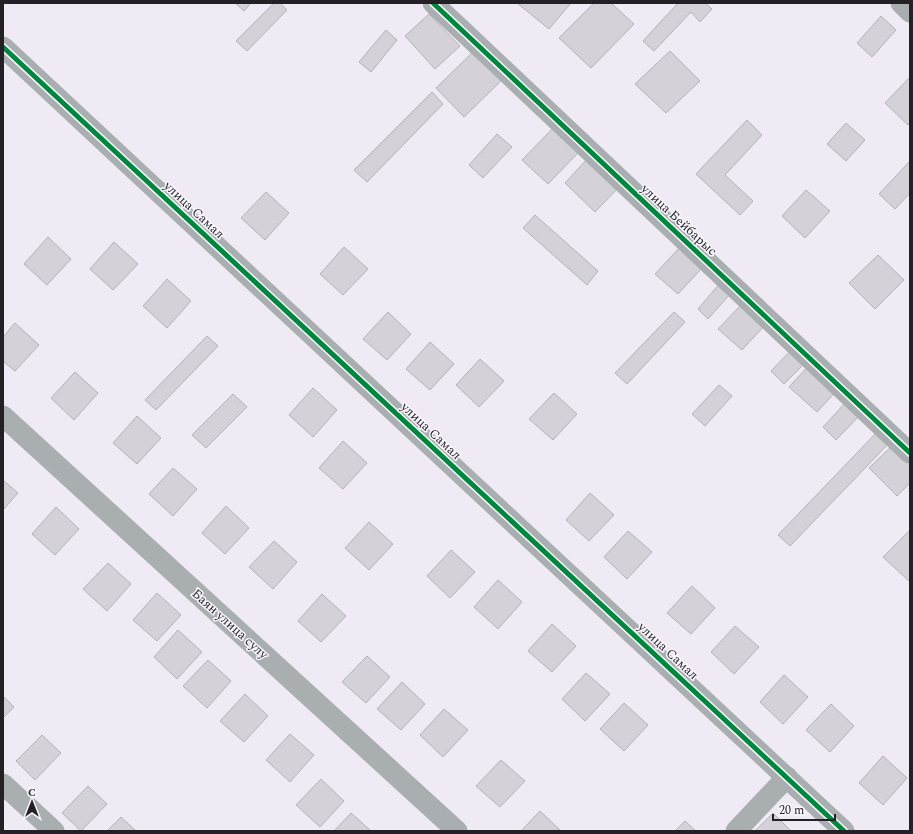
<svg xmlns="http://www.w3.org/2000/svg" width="913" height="834" viewBox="0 0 913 834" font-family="Spectral,serif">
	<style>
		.building { fill: #d5d1d9; stroke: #b5b1b8 }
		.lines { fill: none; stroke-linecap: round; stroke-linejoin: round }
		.street { stroke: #a9afb0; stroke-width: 21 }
		.cycleway-casing { stroke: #faf6fd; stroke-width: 8 }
		.cycleway { stroke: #00873e; stroke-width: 5 }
		.labels { text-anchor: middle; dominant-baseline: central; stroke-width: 3; stroke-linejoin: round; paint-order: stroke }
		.street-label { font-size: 13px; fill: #232026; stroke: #faf6fd }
	</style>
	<rect width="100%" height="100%" fill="#efeaf4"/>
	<!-- building -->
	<g class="building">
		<polygon points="235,3 251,3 244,11"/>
		<polygon points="274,3 280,3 287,10 247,51 236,41"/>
		<polygon points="517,3 571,3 549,29"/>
		<polygon points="594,3 611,3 634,24 591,68 559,38"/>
		<polygon points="678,3 705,3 712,9 700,22 691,12 654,51 643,41"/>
		<polygon points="429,14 460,46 435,69 405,36"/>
		<polygon points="881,16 896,30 872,57 857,43"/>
		<polygon points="386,30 397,40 371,72 359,62"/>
		<polygon points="478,47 506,76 464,117 436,88"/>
		<polygon points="670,51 700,81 666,113 635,84"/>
		<polygon points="910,77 910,123 908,125 885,103"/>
		<polygon points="432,92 443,104 367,182 354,170"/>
		<polygon points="747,120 762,135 725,175 753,201 740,215 696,174"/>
		<polygon points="846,123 865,140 846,161 827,144"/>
		<polygon points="554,127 580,151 548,184 522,160"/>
		<polygon points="497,134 512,147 483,178 469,165"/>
		<polygon points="590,156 621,185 595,212 565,183"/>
		<polygon points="910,161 910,193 895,209 879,194"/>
		<polygon points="806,190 830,211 805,238 782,216"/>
		<polygon points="266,192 289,213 265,240 241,218"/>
		<polygon points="535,215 598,271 587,285 523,228"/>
		<polygon points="48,237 71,259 47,285 24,264"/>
		<polygon points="114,242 138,264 113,290 90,269"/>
		<polygon points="344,247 368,269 343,295 320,274"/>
		<polygon points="680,247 703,267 678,294 655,274"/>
		<polygon points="878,255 904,280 875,309 849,283"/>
		<polygon points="167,279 191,301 167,328 143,306"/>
		<polygon points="721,282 732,292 708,319 698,309"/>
		<polygon points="743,303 766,324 742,350 718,329"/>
		<polygon points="388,312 411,334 387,360 363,339"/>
		<polygon points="674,312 685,322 627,384 615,373"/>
		<polygon points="15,323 39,345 15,371 3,361 3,337"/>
		<polygon points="207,336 218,346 156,410 145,400"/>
		<polygon points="430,342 454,364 430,390 406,369"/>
		<polygon points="797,344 811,357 784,384 771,371"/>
		<polygon points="480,359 504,381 479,407 456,385"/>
		<polygon points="813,361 841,386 817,412 789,387"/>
		<polygon points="75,372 98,393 74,420 51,398"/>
		<polygon points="719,385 732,396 705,426 692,414"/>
		<polygon points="313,388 337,410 313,437 289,415"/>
		<polygon points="554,393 577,414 553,440 529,419"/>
		<polygon points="233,394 247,407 206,448 192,435"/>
		<polygon points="847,401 861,414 836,440 823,427"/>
		<polygon points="137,416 161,438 137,464 113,443"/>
		<polygon points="881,428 893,439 790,546 778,535"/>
		<polygon points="898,440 910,452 910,483 897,496 869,468"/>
		<polygon points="343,441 367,463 343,489 319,468"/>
		<polygon points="173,468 197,489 173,516 149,494"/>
		<polygon points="3,480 18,493 3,510"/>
		<polygon points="590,493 614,515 589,541 566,520"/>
		<polygon points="226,506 249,528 225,554 202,533"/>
		<polygon points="56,507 79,529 55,555 32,534"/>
		<polygon points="369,522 393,544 369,570 345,548"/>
		<polygon points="910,530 910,582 883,557"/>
		<polygon points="628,531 652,552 627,579 604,557"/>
		<polygon points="274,541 297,562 273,589 249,567"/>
		<polygon points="451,550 475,572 450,598 427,576"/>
		<polygon points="108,563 131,584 107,611 83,589"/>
		<polygon points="498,580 522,602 498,629 474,607"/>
		<polygon points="692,586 715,608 691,634 667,613"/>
		<polygon points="157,593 181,615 157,641 133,620"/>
		<polygon points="322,594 346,616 321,642 298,621"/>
		<polygon points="552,624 576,646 552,672 528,651"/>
		<polygon points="735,626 759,647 734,674 711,652"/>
		<polygon points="178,630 202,652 177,679 154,657"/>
		<polygon points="367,656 390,677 366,703 342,682"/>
		<polygon points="208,660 231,681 207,708 183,686"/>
		<polygon points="586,673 610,694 585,721 562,699"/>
		<polygon points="784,675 808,697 783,724 760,702"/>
		<polygon points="402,682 425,704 401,730 377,709"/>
		<polygon points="245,694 268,716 244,742 220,721"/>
		<polygon points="3,696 14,707 3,718"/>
		<polygon points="624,703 648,725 624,751 600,729"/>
		<polygon points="831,704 854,726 830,752 806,730"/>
		<polygon points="444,709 468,730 443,757 420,735"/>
		<polygon points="290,734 314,755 290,782 266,760"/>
		<polygon points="42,735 61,753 35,780 16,761"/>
		<polygon points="883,756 907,778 883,805 859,783"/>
		<polygon points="501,760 525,781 500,807 476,786"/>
		<polygon points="321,779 344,801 320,827 296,805"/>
		<polygon points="88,786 107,804 81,831 62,813"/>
		<polygon points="540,811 561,831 521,831"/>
		<polygon points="351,813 371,831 334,831"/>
		<polygon points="773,813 791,831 755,831"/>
		<polygon points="121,817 136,831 107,831"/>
		<polygon points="685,821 696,831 675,831"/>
	</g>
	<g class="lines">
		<!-- street -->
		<g class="street">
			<polyline points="433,3 910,453"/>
			<polyline points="901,3 910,12"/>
			<polyline points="3,47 844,831"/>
			<polyline points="3,416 457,831"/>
			<polyline points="3,784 54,831"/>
			<polyline points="736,831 787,777"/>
		</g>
		<!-- cycleway casing -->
		<g class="cycleway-casing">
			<g id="cycleway">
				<polyline points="433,3 910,453"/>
				<polyline points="3,47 844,831"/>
			</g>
		</g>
		<!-- cycleway -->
		<use href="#cycleway" class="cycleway"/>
	</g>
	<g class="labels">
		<!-- street labels -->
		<g class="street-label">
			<text transform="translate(194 210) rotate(43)">улица Самал</text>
			<text transform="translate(679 220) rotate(43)">улица Бейбарыс</text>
			<text transform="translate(431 431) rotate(43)">улица Самал</text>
			<text transform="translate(230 624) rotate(42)">Баян улица сулу</text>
			<text transform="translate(668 651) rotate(43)">улица Самал</text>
		</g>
	</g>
	<!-- border -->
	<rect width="913" height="834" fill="none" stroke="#232026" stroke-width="8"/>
	<!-- north arrow -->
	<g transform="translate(32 802)" stroke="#faf6fd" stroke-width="3" paint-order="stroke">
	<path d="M0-3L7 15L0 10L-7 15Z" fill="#232026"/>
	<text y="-6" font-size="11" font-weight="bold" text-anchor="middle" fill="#232026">С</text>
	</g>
	<!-- scale -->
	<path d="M773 814v6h62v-6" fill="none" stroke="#232026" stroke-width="2"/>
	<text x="779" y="814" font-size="12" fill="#232026" stroke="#faf6fd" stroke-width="3" paint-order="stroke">20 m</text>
</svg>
